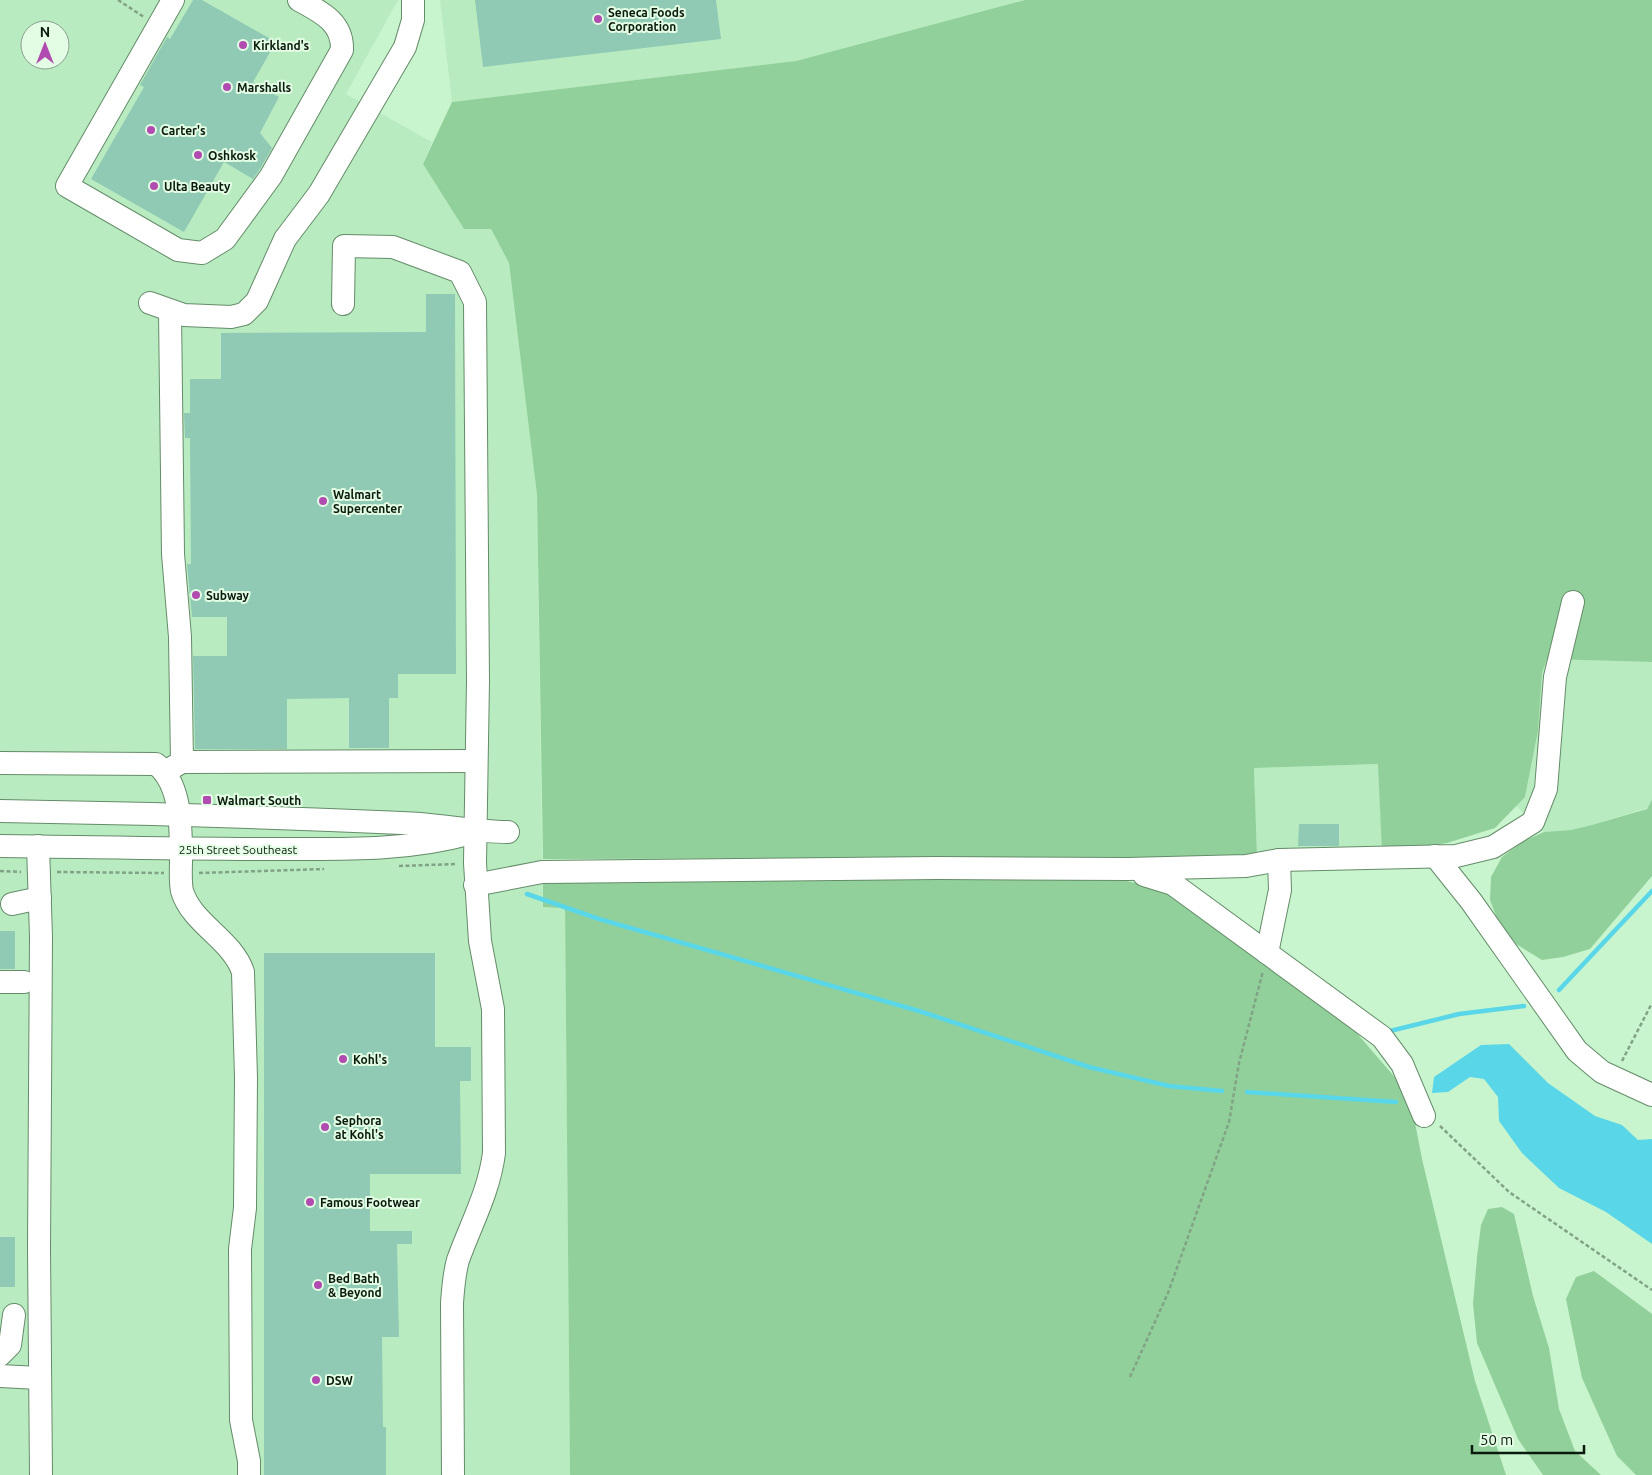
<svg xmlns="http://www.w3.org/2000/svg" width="1652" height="1475" viewBox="0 0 1652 1475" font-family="Ubuntu,sans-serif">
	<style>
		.built { fill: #b9ebc0; fill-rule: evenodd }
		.green { fill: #92d09b }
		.water { fill: #59d6e8 }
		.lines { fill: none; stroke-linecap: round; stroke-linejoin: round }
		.stream { stroke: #59d6e8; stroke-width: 4.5 }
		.building { fill: #90cab4 }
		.minor-casing { stroke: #648c69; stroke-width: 24 }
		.path { stroke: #81a385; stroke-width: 2.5; stroke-dasharray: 4 2.5; stroke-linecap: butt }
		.minor { stroke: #fff; stroke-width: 22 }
		.poi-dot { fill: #b14baf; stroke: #e3fde5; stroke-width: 2 }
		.labels { text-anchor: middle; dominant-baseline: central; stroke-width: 4; stroke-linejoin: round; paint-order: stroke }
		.poi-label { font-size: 12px; font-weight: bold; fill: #0a1a0d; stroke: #e3fde5; text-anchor: start }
		.street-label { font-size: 12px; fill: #0a1a0d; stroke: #e3fde5 }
	</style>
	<rect width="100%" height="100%" fill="#c9f5ce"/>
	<!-- built -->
	<g class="built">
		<path d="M0,0H398L346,94L432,142L423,164L464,229H491L509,263L537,495L543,907H565L570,1475H0ZM30,30H60V60H30Z"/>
		<polygon points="440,0 1025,0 796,61 452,102"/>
		<polygon points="1547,659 1652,662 1652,799 1647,808 1592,825 1571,830 1544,832 1516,806 1525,797 1538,731 1542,673"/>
		<polygon points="1379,764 1382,853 1257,857 1254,768"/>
	</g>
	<!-- green -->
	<g class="green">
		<polygon points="1025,0 1652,0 1652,662 1547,659 1542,673 1538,731 1525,797 1495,828 1447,843 1382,853 1378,764 1254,768 1257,857 543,859 537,495 509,263 491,229 464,229 423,164 452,102 796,61"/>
		<polygon points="1652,799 1652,876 1590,949 1563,957 1542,960 1516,944 1498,921 1490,900 1491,877 1502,857 1524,841 1544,832 1571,830 1592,825 1647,809"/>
		<polygon points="1046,879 1127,881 1169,891 1355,1031 1398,1081 1412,1107 1422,1159 1475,1381 1506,1475 570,1475 565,908 543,907 543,880"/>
		<polygon points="1502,1207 1514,1214 1533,1296 1549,1348 1559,1409 1575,1451 1601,1475 1543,1475 1518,1439 1477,1343 1473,1304 1477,1257 1481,1225 1488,1209"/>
		<polygon points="1594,1271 1652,1314 1652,1475 1636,1475 1617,1456 1582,1378 1566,1299 1576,1277"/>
	</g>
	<!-- water -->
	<polygon class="water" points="1509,1044 1548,1083 1595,1116 1622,1125 1638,1140 1652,1139 1652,1244 1606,1212 1559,1188 1522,1153 1499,1121 1498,1097 1484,1079 1470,1077 1448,1092 1432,1093 1434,1077 1481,1045"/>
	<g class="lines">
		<!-- stream -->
		<g class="stream">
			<polyline points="527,894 599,919 919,1011 1089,1067 1169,1086 1222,1091"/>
			<polyline points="1559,990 1652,891"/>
			<polyline points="1390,1031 1459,1014 1524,1006"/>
			<polyline points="1247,1092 1396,1102"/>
		</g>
	</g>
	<!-- building -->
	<g class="building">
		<polygon points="193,0 202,0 276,42 253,82 279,97 260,133 272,148 260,169 253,179 224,162 184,232 91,179 144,87 140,85 167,37 170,39"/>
		<polygon points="475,0 716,0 721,39 483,67"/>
		<polygon points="426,294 455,294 456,674 398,674 398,698 389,698 389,748 349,748 349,698 287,699 287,749 195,749 193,656 227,656 227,617 192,617 187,564 191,564 190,438 185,438 184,413 190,413 190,379 221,379 221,333 426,332"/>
		<polygon points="1299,824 1339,824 1339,846 1298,846"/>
		<rect x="0" y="931" width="15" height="38"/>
		<polygon points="264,953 435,953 435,1047 471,1047 471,1081 460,1081 461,1174 370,1174 370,1231 412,1231 412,1244 397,1244 399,1337 382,1337 383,1427 386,1427 386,1475 264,1475"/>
		<rect x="0" y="1237" width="15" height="50"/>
	</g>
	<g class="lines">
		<!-- minor casing -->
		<g class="minor-casing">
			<g id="minor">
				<path d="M173,0L67,186L178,250L202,253L225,239L271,176L342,50C343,22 321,12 299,0"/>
				<polyline points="150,303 184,315 231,317 244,314 257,301 285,239 319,194 405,47 413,20 413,0"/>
				<path d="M343,304L344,246L393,247L460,272L475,302L478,681L475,863L480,941L493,1009L494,1153C489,1192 471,1224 458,1260C454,1274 453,1289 452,1303L453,1475"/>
				<polyline points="170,312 173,554 180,637 182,762"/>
				<path d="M0,763L156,764C182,784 181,830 181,860C181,870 180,881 182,891C192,924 232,939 243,972L246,1078L245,1208L240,1249L241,1420L249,1461V1475"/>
				<polyline points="168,770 182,762 476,761"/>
				<path d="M0,811C134,813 268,817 402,823C438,824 472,832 508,832"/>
				<path d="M0,846C93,847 187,849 280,849C342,849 407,851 468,834"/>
				<polyline points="38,846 41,937 39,1248 41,1475"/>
				<polyline points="1435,856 1471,901 1577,1051 1602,1072 1652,1095"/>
				<polyline points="1144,875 1173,884 1382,1037 1402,1064 1424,1116"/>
				<polyline points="475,885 542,872 938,868 1128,869 1246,866 1279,860 1456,856 1493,847 1533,822 1546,789 1555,677 1573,602"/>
				<polyline points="12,904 40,898"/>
				<polyline points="1267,953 1280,890 1279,860"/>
				<polyline points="0,982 24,982"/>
				<polyline points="0,1355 10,1345 14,1315"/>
				<polyline points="0,1376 39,1378"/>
			</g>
		</g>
		<!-- path -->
		<g class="path">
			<polyline points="118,0 144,17"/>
			<polyline points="399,866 456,864"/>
			<polyline points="0,871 21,872"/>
			<polyline points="57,872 164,873"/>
			<polyline points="199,873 324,869"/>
			<polyline points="1622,1061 1652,1003"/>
			<polyline points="1440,1126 1509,1192 1652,1290"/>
			<polyline points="1130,1377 1168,1293 1229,1122 1239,1063 1263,971"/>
		</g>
		<!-- minor -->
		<use href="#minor" class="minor"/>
	</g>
	<!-- markers -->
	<g class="poi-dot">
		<circle cx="598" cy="19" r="5"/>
		<circle cx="243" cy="45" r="5"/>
		<circle cx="227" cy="87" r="5"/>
		<circle cx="151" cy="130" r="5"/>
		<circle cx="198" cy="155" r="5"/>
		<circle cx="154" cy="186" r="5"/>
		<circle cx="323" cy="501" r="5"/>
		<circle cx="196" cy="595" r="5"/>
		<rect x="202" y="795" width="10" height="10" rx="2.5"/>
		<circle cx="343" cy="1059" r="5"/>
		<circle cx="325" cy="1127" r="5"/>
		<circle cx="310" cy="1202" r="5"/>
		<circle cx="318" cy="1285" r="5"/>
		<circle cx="316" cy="1380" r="5"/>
	</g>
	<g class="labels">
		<!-- poi labels -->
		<g class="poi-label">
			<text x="608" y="12">Seneca Foods<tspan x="608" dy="14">Corporation</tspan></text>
			<text x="253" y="45">Kirkland's</text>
			<text x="237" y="87">Marshalls</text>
			<text x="161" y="130">Carter's</text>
			<text x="208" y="155">Oshkosk</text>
			<text x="164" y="186">Ulta Beauty</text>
			<text x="333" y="494">Walmart<tspan x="333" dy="14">Supercenter</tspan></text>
			<text x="206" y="595">Subway</text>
			<text x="217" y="800">Walmart South</text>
			<text x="353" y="1059">Kohl's</text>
			<text x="335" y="1120">Sephora<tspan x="335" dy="14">at Kohl's</tspan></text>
			<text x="320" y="1202">Famous Footwear</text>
			<text x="328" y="1278">Bed Bath<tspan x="328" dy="14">&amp; Beyond</tspan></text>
			<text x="326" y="1380">DSW</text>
		</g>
		<!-- street labels -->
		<g class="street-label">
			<text x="238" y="849">25th Street Southeast</text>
		</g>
	</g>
	<!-- north arrow -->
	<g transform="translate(45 45)"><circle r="24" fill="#e3fde5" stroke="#8ca28f"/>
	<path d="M0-4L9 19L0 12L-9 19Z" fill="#b14baf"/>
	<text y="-8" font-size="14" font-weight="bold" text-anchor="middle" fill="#0a1a0d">N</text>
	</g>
	<!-- scale -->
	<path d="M1472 1445v8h112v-8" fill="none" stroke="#0a1a0d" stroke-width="2.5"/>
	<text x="1480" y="1445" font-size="15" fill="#0a1a0d" stroke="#e3fde5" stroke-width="4" paint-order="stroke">50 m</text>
</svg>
